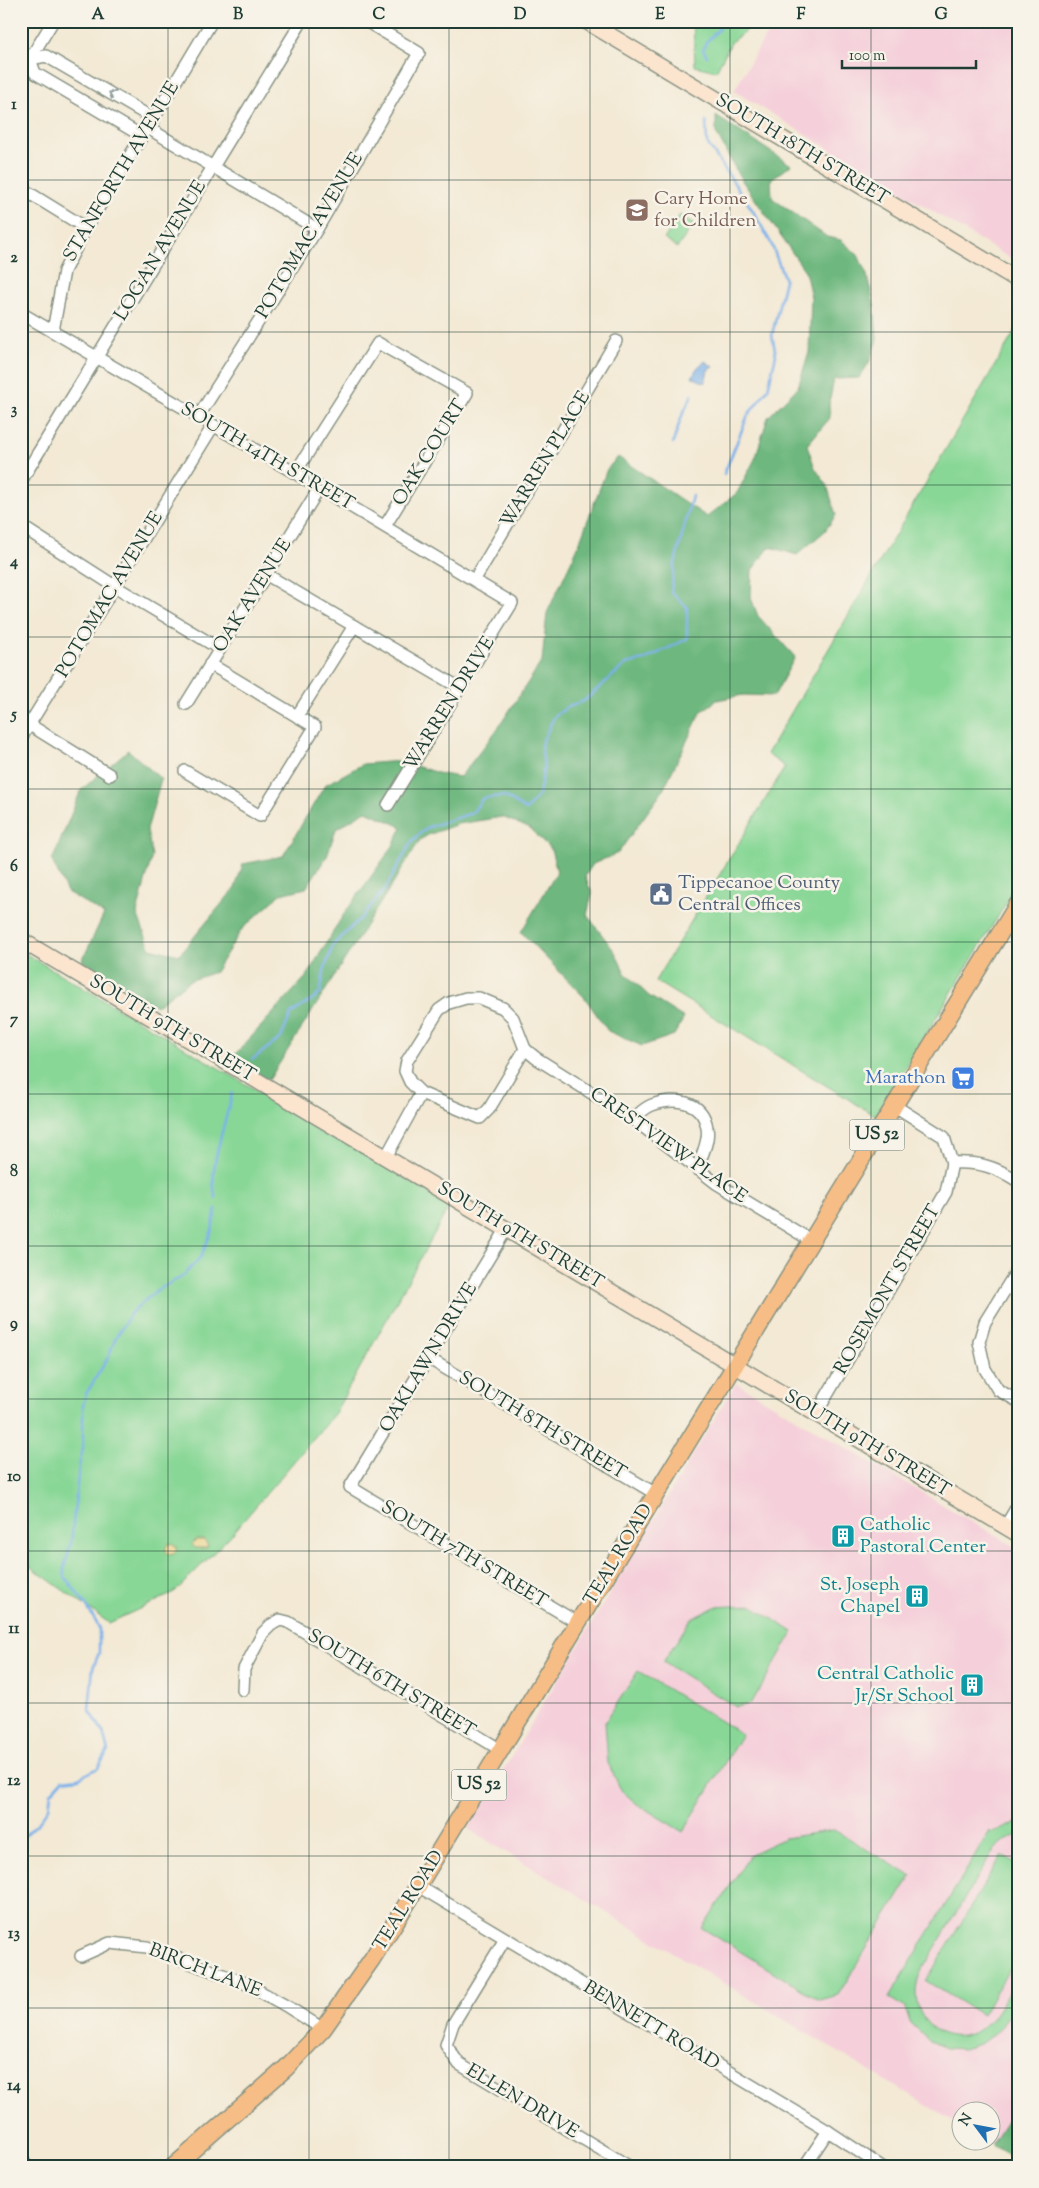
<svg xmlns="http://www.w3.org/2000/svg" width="1039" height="2188" viewBox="0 0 1039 2188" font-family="'Sorts Mill Goudy',serif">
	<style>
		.built { fill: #f5cfda }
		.green { fill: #88d796; stroke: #548a65 }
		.forest { fill: #6eb87f; stroke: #467a5a }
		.sand { fill: #eeda9e; stroke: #868c69 }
		.water { fill: #7cb1ea; stroke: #4e778f }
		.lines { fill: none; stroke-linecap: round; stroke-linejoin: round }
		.stream { stroke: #7cb1ea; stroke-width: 2.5 }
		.street-casing { stroke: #899384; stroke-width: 14 }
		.secondary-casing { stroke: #899384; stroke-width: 18 }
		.primary-casing { stroke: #899384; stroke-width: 19 }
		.street { stroke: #fff; stroke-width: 11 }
		.secondary { stroke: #fbe5cf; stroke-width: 15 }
		.primary { stroke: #f6be86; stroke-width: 16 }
		.oneway { stroke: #8f9e9a }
		.grid { fill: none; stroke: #1f3d34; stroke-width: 1; stroke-opacity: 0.55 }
		.labels { text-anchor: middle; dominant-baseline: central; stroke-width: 5; stroke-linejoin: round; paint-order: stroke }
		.shield { fill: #f7f3e8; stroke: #60746a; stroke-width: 1 }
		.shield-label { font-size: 18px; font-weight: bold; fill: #1f3d34 }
		.street-label { font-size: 19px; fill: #1f3d34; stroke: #f7f3e8 }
		.education-label { font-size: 19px; fill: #785e54; stroke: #f7f3e8; text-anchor: start }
		.service-label { font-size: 19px; fill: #4e5e75; stroke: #f7f3e8; text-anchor: start }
		.shop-label { font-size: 19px; fill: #366cbe; stroke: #f7f3e8; text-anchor: end }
		.culture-label { font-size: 19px; fill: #0d838f; stroke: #f7f3e8; text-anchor: end }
		.neatline { fill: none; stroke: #1f3d34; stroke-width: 2 }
		.grid-label { font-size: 16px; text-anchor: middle; font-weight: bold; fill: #1f3d34 }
	</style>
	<rect width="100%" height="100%" fill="#f7f3e8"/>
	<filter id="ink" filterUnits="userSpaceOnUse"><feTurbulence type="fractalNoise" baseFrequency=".02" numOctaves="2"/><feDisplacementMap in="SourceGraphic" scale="10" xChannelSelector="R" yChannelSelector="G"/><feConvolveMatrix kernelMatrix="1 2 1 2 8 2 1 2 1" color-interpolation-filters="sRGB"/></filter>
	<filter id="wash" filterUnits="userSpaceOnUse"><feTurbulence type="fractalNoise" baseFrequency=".0096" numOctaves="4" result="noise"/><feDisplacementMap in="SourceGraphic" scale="20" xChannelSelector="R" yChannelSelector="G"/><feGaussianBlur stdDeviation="1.12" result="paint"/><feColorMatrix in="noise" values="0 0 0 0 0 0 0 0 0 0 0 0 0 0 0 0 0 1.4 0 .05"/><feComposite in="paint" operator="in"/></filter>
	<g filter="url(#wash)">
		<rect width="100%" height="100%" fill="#f3e9d4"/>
		<!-- built -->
		<g class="built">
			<polygon points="774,21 1018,21 1018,263 734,91"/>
			<polygon points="736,1383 1018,1549 1018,2160 986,2141 992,2140 992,2110 962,2110 961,2126 468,1829"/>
		</g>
		<!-- green -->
		<g class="green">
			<polygon points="693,21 752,21 746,31 732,41 716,71 695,66"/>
			<polygon points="680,215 694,224 677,248 664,239"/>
			<polygon points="1018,326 1018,884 876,1116 655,981 785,767 767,754"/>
			<polygon points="21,951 450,1205 335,1413 233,1533 174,1593 109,1623 21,1560"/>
			<polygon points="751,1605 793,1632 751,1704 736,1707 663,1662 691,1619 715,1607"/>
			<polygon points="638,1671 742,1734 683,1832 637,1804 621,1790 608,1763 605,1722"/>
			<path d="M1018,1822V1835L1001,1843L991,1854L921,1972C902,2011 941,2054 980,2029C998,2018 1007,1992 1018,1975V2000L1000,2029L980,2044L963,2049L946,2048L930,2041L911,2023L904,2007L889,1998L990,1831L993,1833Z"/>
			<polygon points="834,1830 911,1876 838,1995 819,2000 702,1928 751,1854 785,1838"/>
			<polygon points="1002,1855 1018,1864 1018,1955 982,2015 926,1981"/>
		</g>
		<!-- forest -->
		<g class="forest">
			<polygon points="716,116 791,165 771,179 772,198 827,237 841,240 858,255 867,275 874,304 877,339 869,363 859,378 834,379 829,404 830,418 807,445 815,468 827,485 836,515 825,531 797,555 770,547 752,570 751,598 758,616 795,657 774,696 743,695 717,700 701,712 662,792 618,853 593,864 585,876 592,894 587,915 615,952 625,973 649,996 684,1018 674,1035 642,1046 608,1031 585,998 521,932 557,872 551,849 529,828 502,817 458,824 428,835 420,840 269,1080 231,1059 306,977 342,917 393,846 402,827 366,811 336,829 327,856 306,888 281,894 242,929 215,972 189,981 156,1006 82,961 104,914 67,892 52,861 81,790 128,750 161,779 147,830 152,856 137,913 150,948 179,955 235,888 243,864 283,856 325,785 363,764 400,761 441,774 460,777 496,731 542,661 547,613 577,549 607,469 618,457 707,517 737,493 755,459 768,417 798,387 809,352 811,297 805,271 741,179 716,133"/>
			<polygon points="1018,2104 1018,2160 992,2145"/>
		</g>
		<!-- sand -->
		<g class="sand">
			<polygon points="196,1540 204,1540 208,1546 206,1548 195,1548 192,1544"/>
			<circle cx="171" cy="1549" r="5.5"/>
		</g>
		<!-- water -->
		<polygon class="water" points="705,361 713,367 708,370 705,383 692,377 697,368"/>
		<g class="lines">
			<!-- stream -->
			<g class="stream">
				<polyline points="707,56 703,50 706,42 720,28 718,21"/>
				<polyline points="706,122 707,143 753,211 771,243 785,280 772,335 776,355 768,389 748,415 724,474"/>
				<polyline points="673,443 681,418 692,395"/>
				<polyline points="253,1059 281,1038 291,1014 320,994 324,971 333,945 362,917 385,889 412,841 426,828 472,813 483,798 504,796 526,810 539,795 544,766 541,745 554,717 566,708 584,701 626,664 644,660 687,639 687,607 671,592 674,567 692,496"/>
				<path d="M216,1198C206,1171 227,1121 232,1093"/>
				<polyline points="21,1839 38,1823 49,1808 51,1793 63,1780 79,1778 98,1768 108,1751 103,1732 89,1709 93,1668 99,1653 99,1627 85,1604 65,1577 64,1568 71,1543 79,1466 83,1449 83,1406 86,1394 109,1356 115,1339 131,1313 157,1290 182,1277 201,1257 212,1230 216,1209"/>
			</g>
		</g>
	</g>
	<g filter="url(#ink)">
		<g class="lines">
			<!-- street casing -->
			<g class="street-casing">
				<g id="street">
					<polyline points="21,54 30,59 35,73 142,136"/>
					<polyline points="30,59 46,56 154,119"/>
					<polyline points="30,59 53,21"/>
					<polyline points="148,128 317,229"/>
					<polyline points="21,188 86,228"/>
					<polyline points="21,313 295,473 512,603 388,805"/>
					<polyline points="53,331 64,271 86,228 142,136 148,128 212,21"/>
					<polyline points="198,417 317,229 419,53 366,21"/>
					<polyline points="295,473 378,343 467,393 385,526"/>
					<polyline points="21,481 302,21"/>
					<polyline points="21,526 116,587 220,649"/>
					<polyline points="267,575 460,688"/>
					<polyline points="475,579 616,341"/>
					<polyline points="186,704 320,487"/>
					<polyline points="297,716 354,626"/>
					<polyline points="30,725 110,775"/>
					<polyline points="21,738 213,426"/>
					<polyline points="185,771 260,816 315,727 210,664"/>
					<polyline points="421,1093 480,1118 489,1109 525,1049"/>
					<path d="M895,1106L944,1137L952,1163C979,1162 994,1166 1018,1181"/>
					<path d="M633,1119C639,1114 644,1108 652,1105C674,1097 703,1100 707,1128C710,1140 701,1157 697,1169"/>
					<polyline points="386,1157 421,1093 410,1082 405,1071 407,1061 439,1010 449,1003 466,998 479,998 503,1008 513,1018 525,1049 536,1058 633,1119 716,1183 812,1241"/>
					<polyline points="507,1228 350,1487 578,1623"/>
					<polyline points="1018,1269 985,1322 979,1342 985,1369 998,1390 1018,1401"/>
					<polyline points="428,1358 656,1494"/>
					<polyline points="816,1414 946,1192 952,1163"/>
					<polyline points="1005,1527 1018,1505"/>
					<polyline points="243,1690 244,1669 263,1633 271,1625 280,1620 288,1622 501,1750"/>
					<polyline points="418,1886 828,2131 882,2167"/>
					<polyline points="505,1939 453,2024 446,2045 459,2064 630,2167"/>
					<polyline points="81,1956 110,1943 147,1947 245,1983 288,2007 323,2029"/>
					<polyline points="804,2167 828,2131"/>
					<polyline points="1005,2167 1005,2166"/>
				</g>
			</g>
			<!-- secondary casing -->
			<g class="secondary-casing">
				<g id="secondary">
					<polyline points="586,21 1018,280"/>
					<polyline points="21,940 1018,1534"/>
					<polyline points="21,2161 25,2167"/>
				</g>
			</g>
			<!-- primary casing -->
			<g class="primary-casing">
				<polyline id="primary" points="173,2167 286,2068 323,2029 372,1959 418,1886 656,1494 1018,904"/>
			</g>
			<!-- street -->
			<use href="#street" class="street"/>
			<!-- secondary -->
			<use href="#secondary" class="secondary"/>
			<!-- primary -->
			<use href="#primary" class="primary"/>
		</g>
		<!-- one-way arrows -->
		<defs><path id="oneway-chevron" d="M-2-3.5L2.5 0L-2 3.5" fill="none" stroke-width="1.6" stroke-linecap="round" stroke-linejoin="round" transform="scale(1.25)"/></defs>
		<use class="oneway" href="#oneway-chevron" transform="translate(112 94) rotate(-150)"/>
	</g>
	<!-- grid -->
	<path class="grid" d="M168,21V2167M309,21V2167M449,21V2167M590,21V2167M730,21V2167M871,21V2167M21,180H1018M21,332H1018M21,485H1018M21,637H1018M21,789H1018M21,942H1018M21,1094H1018M21,1246H1018M21,1399H1018M21,1551H1018M21,1703H1018M21,1856H1018M21,2008H1018"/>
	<!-- icons -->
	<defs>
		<g id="school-square" transform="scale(1.25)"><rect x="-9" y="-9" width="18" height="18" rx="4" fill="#8d6e63" stroke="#f7f3e8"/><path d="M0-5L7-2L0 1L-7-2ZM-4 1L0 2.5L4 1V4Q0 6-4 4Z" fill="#fff"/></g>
		<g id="civic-square" transform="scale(1.25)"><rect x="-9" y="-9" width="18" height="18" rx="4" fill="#5c6f8a" stroke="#f7f3e8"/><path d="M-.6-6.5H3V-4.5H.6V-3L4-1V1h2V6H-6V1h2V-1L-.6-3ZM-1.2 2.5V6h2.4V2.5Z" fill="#fff"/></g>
		<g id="supermarket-square" transform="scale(1.25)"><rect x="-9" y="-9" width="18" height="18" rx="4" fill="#3f7fe0" stroke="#f7f3e8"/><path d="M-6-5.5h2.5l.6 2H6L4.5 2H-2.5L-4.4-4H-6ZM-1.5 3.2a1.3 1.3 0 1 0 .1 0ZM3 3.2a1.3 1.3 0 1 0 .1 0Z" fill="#fff"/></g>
		<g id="building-square" transform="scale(1.25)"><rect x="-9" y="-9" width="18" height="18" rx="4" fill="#0f9aa8" stroke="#f7f3e8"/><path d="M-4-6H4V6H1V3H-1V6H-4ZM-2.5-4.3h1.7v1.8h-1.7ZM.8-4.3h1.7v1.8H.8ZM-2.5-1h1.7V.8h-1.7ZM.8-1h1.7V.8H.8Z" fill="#fff"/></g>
	</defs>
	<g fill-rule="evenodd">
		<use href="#school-square" x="637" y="210"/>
		<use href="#civic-square" x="661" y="894"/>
		<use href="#supermarket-square" x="963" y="1078"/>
		<use href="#building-square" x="843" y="1536"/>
		<use href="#building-square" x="917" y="1596"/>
		<use href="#building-square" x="972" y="1685"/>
	</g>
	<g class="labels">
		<!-- shield labels -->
		<g class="shield">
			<rect x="849.5" y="1119.5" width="55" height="31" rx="4"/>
			<rect x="451.5" y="1769.5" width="55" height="31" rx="4"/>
		</g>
		<g class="shield-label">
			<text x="877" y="1135">US 52</text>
			<text x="479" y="1785">US 52</text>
		</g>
		<!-- street labels -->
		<g class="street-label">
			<text transform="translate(802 150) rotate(31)">SOUTH 18TH STREET</text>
			<text transform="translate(122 172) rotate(-59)">STANFORTH AVENUE</text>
			<text transform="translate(310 236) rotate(-59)">POTOMAC AVENUE</text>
			<text transform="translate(161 251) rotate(-59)">LOGAN AVENUE</text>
			<text transform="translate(430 453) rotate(-58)">OAK COURT</text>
			<text transform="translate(267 457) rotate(30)">SOUTH 14TH STREET</text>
			<text transform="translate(546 460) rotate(-59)">WARREN PLACE</text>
			<text transform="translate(110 595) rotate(-59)">POTOMAC AVENUE</text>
			<text transform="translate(253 596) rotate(-58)">OAK AVENUE</text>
			<text transform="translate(450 704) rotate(-58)">WARREN DRIVE</text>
			<text transform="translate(172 1029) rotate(31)">SOUTH 9TH STREET</text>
			<text transform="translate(668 1146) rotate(35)">CRESTVIEW PLACE</text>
			<text transform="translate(520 1236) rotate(31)">SOUTH 9TH STREET</text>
			<text transform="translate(888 1290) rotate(-60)">ROSEMONT STREET</text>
			<text transform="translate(429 1358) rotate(-59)">OAKLAWN DRIVE</text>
			<text transform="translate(542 1426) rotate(31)">SOUTH 8TH STREET</text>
			<text transform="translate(867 1444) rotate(31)">SOUTH 9TH STREET</text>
			<text transform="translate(464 1555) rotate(31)">SOUTH 7TH STREET</text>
			<text transform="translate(619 1555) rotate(-59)">TEAL ROAD</text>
			<text transform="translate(391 1684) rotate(31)">SOUTH 6TH STREET</text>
			<text transform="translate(409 1901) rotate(-58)">TEAL ROAD</text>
			<text transform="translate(205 1971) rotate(21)">BIRCH LANE</text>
			<text transform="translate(651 2026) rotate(31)">BENNETT ROAD</text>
			<text transform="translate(522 2102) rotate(31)">ELLEN DRIVE</text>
		</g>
		<!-- education labels -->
		<g class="education-label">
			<text x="654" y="199">Cary Home<tspan x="654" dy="22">for Children</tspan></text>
		</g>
		<!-- service labels -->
		<g class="service-label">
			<text x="678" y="883">Tippecanoe County<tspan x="678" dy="22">Central Offices</tspan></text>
		</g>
		<!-- shop labels -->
		<g class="shop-label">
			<text x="946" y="1078">Marathon</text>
		</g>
		<!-- culture labels -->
		<g class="culture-label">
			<text x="860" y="1525" text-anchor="start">Catholic<tspan x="860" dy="22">Pastoral Center</tspan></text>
			<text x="900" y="1585">St. Joseph<tspan x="900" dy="22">Chapel</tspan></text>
			<text x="954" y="1674">Central Catholic<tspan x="954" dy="22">Jr/Sr School</tspan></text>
		</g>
	</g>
	<!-- margin -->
	<rect width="1039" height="2188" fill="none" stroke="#f7f3e8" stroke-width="55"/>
	<!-- north arrow -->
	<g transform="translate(976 2126) rotate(302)"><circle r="24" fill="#f7f3e8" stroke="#a1aaa0"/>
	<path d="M0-4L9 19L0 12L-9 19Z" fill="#1f6fb2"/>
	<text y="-8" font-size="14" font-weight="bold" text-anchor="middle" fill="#1f3d34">N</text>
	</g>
	<!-- scale -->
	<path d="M842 60v8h134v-8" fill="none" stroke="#1f3d34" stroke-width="2.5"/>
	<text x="849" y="60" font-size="15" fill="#1f3d34" stroke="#f7f3e8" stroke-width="4" paint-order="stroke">100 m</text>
	<rect x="28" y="28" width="984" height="2132" class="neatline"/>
	<g class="grid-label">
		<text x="98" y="19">A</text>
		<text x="238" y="19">B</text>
		<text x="379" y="19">C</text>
		<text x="520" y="19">D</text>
		<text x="660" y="19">E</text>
		<text x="801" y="19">F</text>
		<text x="941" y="19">G</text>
		<text x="14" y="109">1</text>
		<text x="14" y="262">2</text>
		<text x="14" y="414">3</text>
		<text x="14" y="566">4</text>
		<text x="14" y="719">5</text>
		<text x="14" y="871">6</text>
		<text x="14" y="1024">7</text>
		<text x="14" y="1176">8</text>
		<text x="14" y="1328">9</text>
		<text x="14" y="1481">10</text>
		<text x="14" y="1633">11</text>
		<text x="14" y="1785">12</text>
		<text x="14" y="1938">13</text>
		<text x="14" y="2090">14</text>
	</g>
</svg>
